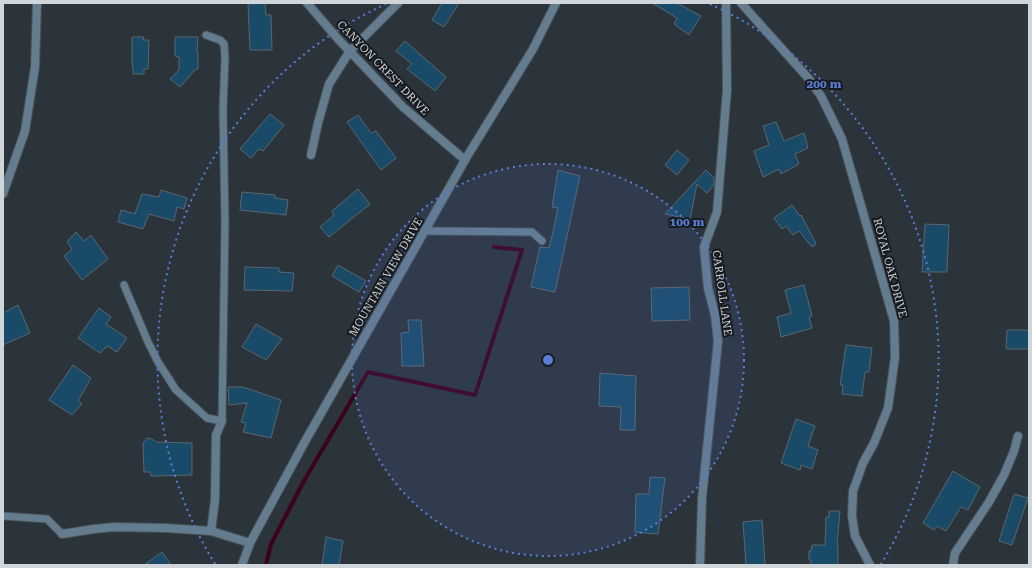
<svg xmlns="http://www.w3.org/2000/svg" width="1032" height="568" viewBox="0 0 1032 568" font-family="'Roboto Serif',serif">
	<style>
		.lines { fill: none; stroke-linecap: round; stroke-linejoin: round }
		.stream { stroke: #3c011b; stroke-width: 4 }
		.building { fill: #194b69; stroke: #5b666d }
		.lane-casing { stroke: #495157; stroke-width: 9 }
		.street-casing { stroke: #495157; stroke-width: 10 }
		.lane { stroke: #637d8f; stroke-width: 7 }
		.street { stroke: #637d8f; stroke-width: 8 }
		.ring { fill: none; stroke: #5b7dd8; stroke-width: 2; stroke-dasharray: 2 4 }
		.labels { text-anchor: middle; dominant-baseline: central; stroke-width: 4; stroke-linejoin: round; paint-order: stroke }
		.street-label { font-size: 11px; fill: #cfd5d9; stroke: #171b1f }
		.centre { fill: #5b7dd8; stroke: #171b1f; stroke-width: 2 }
		.ring-label { font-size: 12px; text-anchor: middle; font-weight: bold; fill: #5b7dd8; stroke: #171b1f; stroke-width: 4; stroke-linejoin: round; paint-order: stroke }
	</style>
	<rect width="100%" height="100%" fill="#2b343b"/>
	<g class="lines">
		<!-- stream -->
		<polyline class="stream" points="266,565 271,544 305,479 368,372 475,395 522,250 494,247"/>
	</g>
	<!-- building -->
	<g class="building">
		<polygon points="265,3 266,15 271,15 272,50 250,50 248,4"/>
		<polygon points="442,3 459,3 444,27 432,20"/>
		<polygon points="652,3 677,3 701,16 689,35 674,24 677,18"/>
		<polygon points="132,37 144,37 143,40 149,40 148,69 144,69 144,74 133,74 133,66 132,66"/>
		<polygon points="175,37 198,37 197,52 198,52 198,69 195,70 180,87 170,79 179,70 179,57 175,56"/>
		<polygon points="405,41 446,77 435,91 407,69 412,64 396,51"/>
		<polygon points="270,114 284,125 263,151 259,149 251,158 240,149"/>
		<polygon points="358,115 371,133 376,131 396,158 381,170 347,122"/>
		<polygon points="776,122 784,141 804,133 808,148 795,154 799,164 781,174 779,169 763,177 754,151 769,145 763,126"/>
		<polygon points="677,150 689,160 677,175 665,165"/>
		<polygon points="558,170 580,176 555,292 531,287 540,247 549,248 552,236 558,208 552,207"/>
		<polygon points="706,170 714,178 714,185 707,193 697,184 690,219 665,214"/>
		<polygon points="358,189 370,204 329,237 320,227 334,215 332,211"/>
		<polygon points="161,190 187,198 184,209 177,207 174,221 149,214 143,229 118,222 121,210 135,214 142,194 159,197"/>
		<polygon points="242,192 275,195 275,198 288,200 286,215 240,210"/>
		<polygon points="792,205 800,216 801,215 816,244 812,247 799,231 793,235 786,226 782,229 774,218"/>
		<polygon points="925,224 949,225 947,272 922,272"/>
		<polygon points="76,232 84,241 91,235 108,259 82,280 64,256 72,249 67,242"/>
		<polygon points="338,265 366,281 359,292 332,276"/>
		<polygon points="245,267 279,268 279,272 294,273 292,291 244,290"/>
		<polygon points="804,285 812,316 809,317 812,328 781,337 777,317 791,313 785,290"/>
		<polygon points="689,287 690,320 652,321 651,288"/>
		<polygon points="18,305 30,333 3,345 3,313"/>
		<polygon points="99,308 111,317 106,324 127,338 117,352 107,346 100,353 78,338"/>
		<polygon points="408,320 421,320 424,366 402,366 401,333 409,332"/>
		<polygon points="256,324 282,339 266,360 242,347"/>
		<polygon points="1007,330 1029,330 1029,349 1006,349"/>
		<polygon points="846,345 872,348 869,372 865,372 862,396 842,394 843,385 840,385"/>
		<polygon points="73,365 91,378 78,401 82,404 72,415 49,400"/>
		<polygon points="600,373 636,376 635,430 620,430 621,407 599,406"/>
		<polygon points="228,387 243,387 281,400 271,438 243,432 246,423 241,422 247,403 229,405"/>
		<polygon points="796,419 815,426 808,446 818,450 812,469 801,465 800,470 781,463"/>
		<polygon points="147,438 152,439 156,442 192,443 192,475 151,476 150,472 144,472 143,443"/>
		<polygon points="953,471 980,487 968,510 961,507 946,531 937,526 934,530 923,523"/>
		<polygon points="650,477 665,478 658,534 635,532 636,494 649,494"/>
		<polygon points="1014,494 1028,498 1012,545 999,541"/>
		<polygon points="829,511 840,511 837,545 838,545 838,565 811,565 811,560 809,560 809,551 811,551 812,545 825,545 826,517 829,517"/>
		<polygon points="762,520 765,565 746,565 743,522"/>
		<polygon points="326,537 343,541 339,565 322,565"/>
		<polygon points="162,552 171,565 144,565"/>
	</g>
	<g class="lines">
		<!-- lane casing -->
		<g class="lane-casing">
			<g id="lane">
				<polyline points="425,231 532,232 542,241"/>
				<polyline points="124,285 148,342 158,362 176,390 207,418 222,421 225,222 223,110 225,57 224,44 220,40 206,35"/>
				<polyline points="3,516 47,519 62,534"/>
			</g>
		</g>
		<!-- street casing -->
		<g class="street-casing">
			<g id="street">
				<polyline points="307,3 338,39 403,107 465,160"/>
				<polyline points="741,3 809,79 821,96 842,139 894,321 895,357 888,408 874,443 863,463 853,491 852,516 855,536 870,565"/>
				<polyline points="311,155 318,123 329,84 350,51 398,3"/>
				<polyline points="3,194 25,131 35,67 37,3"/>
				<polyline points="211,531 215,500 216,435 222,421"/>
				<polyline points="62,534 94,529 114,527 166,528 211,531 250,543"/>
				<polyline points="242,565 250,543 303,445 465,160 533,49 556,3"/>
				<polyline points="700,565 702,498 718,341 715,315 708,288 704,247 717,212 727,90 726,3"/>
				<polyline points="953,565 955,553 989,502 1004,475 1014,451 1018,436"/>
			</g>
		</g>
		<!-- lane -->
		<use href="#lane" class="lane"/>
		<!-- street -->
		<use href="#street" class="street"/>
	</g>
	<!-- distance rings -->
	<circle cx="548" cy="360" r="196" fill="#5b7dd8" fill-opacity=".12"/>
	<g class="ring">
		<circle cx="548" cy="360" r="196"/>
		<path d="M215 564A391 391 0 0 1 386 4M710 4A391 391 0 0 1 881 564"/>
	</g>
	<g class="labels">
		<!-- street labels -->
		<g class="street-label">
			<text transform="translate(383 68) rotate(46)">CANYON CREST DRIVE</text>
			<text transform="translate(890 268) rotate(75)">ROYAL OAK DRIVE</text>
			<text transform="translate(386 277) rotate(-60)">MOUNTAIN VIEW DRIVE</text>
			<text transform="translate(722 293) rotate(82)">CARROLL LANE</text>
		</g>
	</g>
	<circle cx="548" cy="360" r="6" class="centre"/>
	<g class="ring-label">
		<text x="824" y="88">200 m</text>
		<text x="687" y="226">100 m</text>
	</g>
	<!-- border -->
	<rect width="1032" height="568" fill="none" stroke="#cfd5d9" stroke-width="8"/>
</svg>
